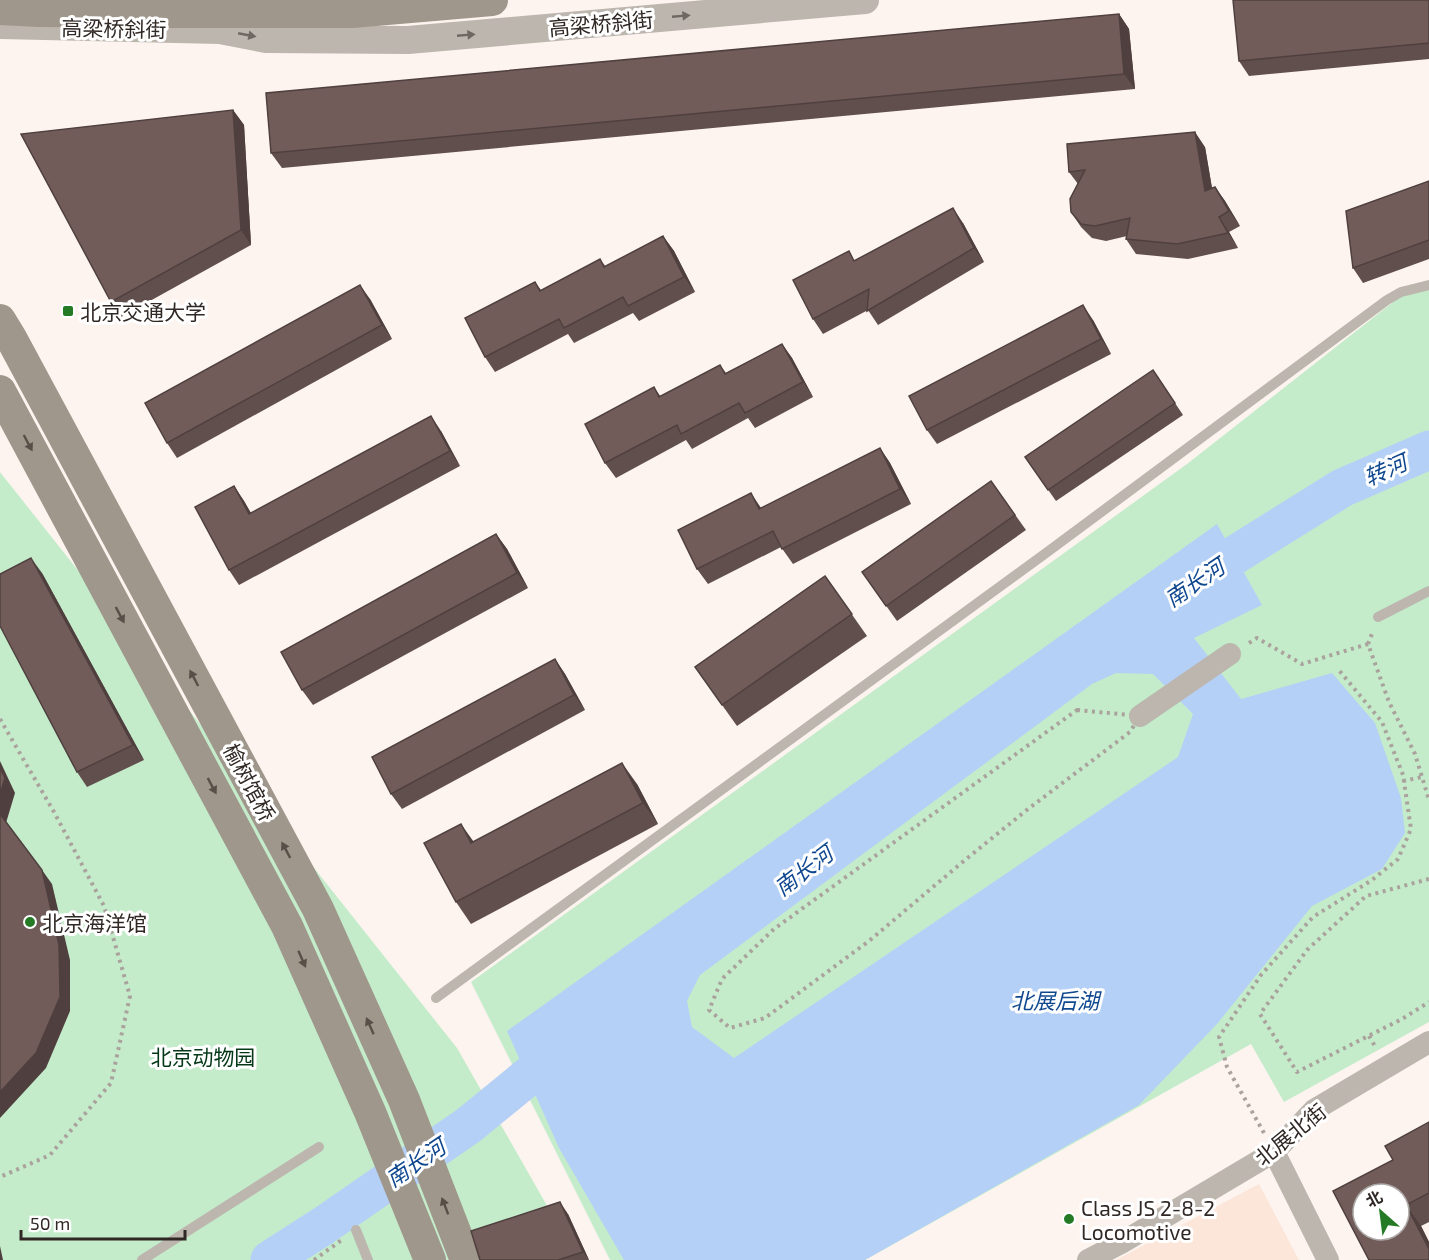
<svg xmlns="http://www.w3.org/2000/svg" width="1429" height="1260" viewBox="0 0 1429 1260" font-family="'Exo 2','Noto Sans SC',sans-serif">
	<style>
		.built { fill: #fce5d9 }
		.green { fill: #c4eccb }
		.water { fill: #b5d0f6; fill-rule: evenodd }
		.lines { fill: none; stroke-linecap: round; stroke-linejoin: round }
		.river { stroke: #b5d0f6; stroke-width: 39 }
		.path { stroke: #aaa29d; stroke-width: 4; stroke-dasharray: 3 4.5; stroke-linecap: butt }
		.service { stroke: #bcb6ae; stroke-width: 10 }
		.minor { stroke: #bcb6ae; stroke-width: 22 }
		.tertiary { stroke: #bcb6ae; stroke-width: 28 }
		.secondary { stroke: #9f978b; stroke-width: 32 }
		.wall { fill: #614f4d }
		.shaded-wall { fill: #4f403f }
		.building { fill: #715c5a; stroke: #4f403f; stroke-width: 1.5; fill-rule: evenodd }
		.oneway { fill: #6f6862 }
		.oneway2 { fill: #574f48 }
		.poi-dot { fill: #257a26; stroke: #fff; stroke-width: 2 }
		.labels { text-anchor: middle; dominant-baseline: central; stroke-width: 6; stroke-linejoin: round; paint-order: stroke }
		.street-label { font-size: 21px; fill: #302824; stroke: #fff }
		.poi-label { font-size: 21px; fill: #302824; stroke: #fff; text-anchor: start }
		.park-label { font-size: 21px; fill: #033716; stroke: #fff }
		.water-label { font-size: 22px; font-style: italic; fill: #104890; stroke: #fff }
	</style>
	<rect width="100%" height="100%" fill="#fdf4ef"/>
	<!-- built -->
	<polygon class="built" points="1259,1184 1299,1260 1116,1260"/>
	<!-- green -->
	<g class="green">
		<polygon points="1429,290 1429,1022 1284,1102 1251,1044 865,1260 610,1260 471,982 1187,464 1402,295"/>
		<polygon points="0,472 457,1048 578,1260 0,1260"/>
	</g>
	<!-- water -->
	<path class="water" d="M1217,524L1262,605L1194,638L1241,699L1332,673L1375,723L1401,798L1405,833L1382,869L1312,906L1217,1024L1139,1105L865,1260H624L559,1148L507,1031ZM1116,673L1153,674L1193,714L1178,757L734,1058L692,1027L687,1001L700,975L1092,684Z"/>
	<g class="lines">
		<!-- river -->
		<g class="river">
			<polyline points="1190,583 1342,488 1429,450"/>
			<polyline points="270,1260 323,1226 469,1125 569,1043"/>
		</g>
		<!-- path -->
		<g class="path">
			<polyline points="1249,643 1257,638 1302,664 1368,644 1389,702 1415,754 1429,800"/>
			<polyline points="1368,644 1373,631"/>
			<polygon points="1077,710 1140,716 1130,732 1028,809 965,860 869,941 765,1018 730,1028 709,1010 722,979 774,929"/>
			<polyline points="0,719 54,812 104,906 130,996 111,1083 50,1155 0,1177"/>
			<polyline points="1403,781 1422,777"/>
			<polyline points="1429,879 1366,896 1307,950 1260,1014 1297,1072 1402,1019 1429,1002"/>
			<polyline points="1369,1036 1376,1048"/>
			<polyline points="1264,1133 1227,1067 1219,1037 1261,975 1313,917 1372,880 1398,859 1411,829 1403,775 1382,722 1338,669"/>
			<polyline points="314,1260 343,1239"/>
		</g>
		<!-- service -->
		<g class="service">
			<polyline points="1378,617 1429,591"/>
			<polyline points="436,998 1046,553 1387,300 1401,292 1429,285"/>
			<polyline points="356,1230 368,1260"/>
			<polyline points="142,1260 319,1147"/>
		</g>
		<!-- minor -->
		<g class="minor">
			<polyline points="1140,716 1230,654"/>
			<polyline points="1274,1152 1328,1260"/>
			<polyline points="1088,1260 1121,1243 1274,1152 1314,1110 1429,1042"/>
		</g>
		<!-- tertiary -->
		<polyline class="tertiary" points="0,25 220,30 266,39 408,40 865,0"/>
		<!-- secondary -->
		<g class="secondary">
			<polyline points="0,9 39,11 170,12 352,12 492,0"/>
			<polyline points="0,320 11,338 318,909 404,1100 466,1260"/>
			<polyline points="0,391 287,926 370,1112 430,1260"/>
		</g>
	</g>
	<!-- wall -->
	<g class="wall">
		<polygon points="1429,0 1429,59 1249,76 1239,61"/>
		<polygon points="1119,14 1129,29 1135,89 282,168 271,153"/>
		<polygon points="233,110 244,125 251,245 121,317 111,302"/>
		<polygon points="1205,147 1212,188 1215,187 1225,201 1240,226 1229,232 1238,248 1188,259 1136,254 1126,239 1127,236 1106,241 1092,238 1081,227 1071,212 1078,184 1069,172"/>
		<polygon points="1429,181 1429,259 1363,283 1353,268"/>
		<polygon points="963,223 984,262 878,325 868,310 823,334 813,319 855,260"/>
		<polygon points="663,236 674,251 695,292 639,321 633,313 574,343 568,334 495,372 485,357 535,282 541,290 600,259 606,267"/>
		<polygon points="370,299 392,339 177,458 167,443"/>
		<polygon points="1093,320 1111,354 937,444 927,430"/>
		<polygon points="782,344 792,358 813,397 755,428 748,418 692,449 686,440 616,478 605,463 654,387 661,397 720,365 726,373"/>
		<polygon points="1153,370 1183,415 1056,501 1025,457"/>
		<polygon points="441,431 460,466 239,585 229,570 234,486 244,501 251,513"/>
		<polygon points="880,448 890,463 911,504 793,564 781,547 708,584 697,569 762,508"/>
		<polygon points="991,481 1026,530 897,621 862,572"/>
		<polygon points="496,534 507,549 528,588 313,705 302,690"/>
		<polygon points="42,573 144,760 87,787 77,772"/>
		<polygon points="825,576 867,636 737,726 695,667"/>
		<polygon points="555,659 565,674 585,710 402,809 391,794"/>
		<polygon points="637,784 658,824 471,924 456,902 474,842"/>
		<polygon points="1429,1122 1429,1222 1421,1226 1429,1242 1429,1260 1369,1260 1393,1160"/>
		<polygon points="568,1214 589,1260 480,1260"/>
	</g>
	<!-- shaded-wall -->
	<g class="shaded-wall">
		<polygon points="1119,14 1129,29 1135,89 1124,74"/>
		<polygon points="233,110 244,125 251,245 241,230"/>
		<polygon points="1195,132 1205,147 1215,206 1205,191"/>
		<polygon points="1215,187 1225,201 1240,226 1229,211"/>
		<polygon points="953,208 963,223 984,262 974,248"/>
		<polygon points="1219,217 1229,232 1238,248 1228,233"/>
		<polygon points="663,236 674,251 695,292 684,277"/>
		<polygon points="360,285 370,299 392,339 382,325"/>
		<polygon points="1083,305 1093,320 1111,354 1101,339"/>
		<polygon points="782,344 792,358 813,397 803,382"/>
		<polygon points="431,416 441,431 460,466 450,451"/>
		<polygon points="880,448 890,463 911,504 900,489"/>
		<polygon points="234,486 244,501 259,528 249,514"/>
		<polygon points="751,493 761,508 770,524 759,509"/>
		<polygon points="496,534 507,549 528,588 517,573"/>
		<polygon points="31,558 42,573 144,760 133,745"/>
		<polygon points="555,659 565,674 585,710 574,695"/>
		<polygon points="0,761 15,793 6,823 0,814"/>
		<polygon points="622,763 637,784 658,824 643,803"/>
		<polygon points="461,824 476,845 471,843"/>
		<polygon points="42,870 52,884 70,960 70,1011 46,1068 0,1118 0,1092"/>
		<polygon points="560,1202 568,1214 589,1260 583,1252"/>
		<polygon points="1406,1205 1421,1226 1429,1242 1429,1249"/>
		<polygon points="0,1246 3,1260 0,1260"/>
	</g>
	<!-- building -->
	<g class="building">
		<polygon points="1233,0 1429,0 1429,43 1239,61"/>
		<polygon points="1119,14 1124,74 271,153 266,93"/>
		<polygon points="233,110 241,230 111,302 21,134"/>
		<polygon points="1195,132 1205,191 1215,187 1229,211 1219,217 1228,233 1177,244 1126,239 1130,218 1095,226 1081,224 1071,212 1070,199 1085,170 1069,172 1067,144"/>
		<polygon points="1429,181 1429,240 1353,268 1346,211"/>
		<polygon points="953,208 974,248 867,311 869,289 813,319 793,280 849,251 854,261"/>
		<polygon points="663,236 684,277 628,306 623,297 564,328 559,319 485,357 465,318 535,282 540,291 600,259 604,267"/>
		<polygon points="360,285 382,325 167,443 145,403"/>
		<polygon points="1083,305 1101,339 927,430 909,396"/>
		<polygon points="782,344 803,382 745,413 739,403 681,434 677,425 605,463 585,424 654,387 659,397 720,365 725,374"/>
		<polygon points="1153,370 1175,403 1048,490 1025,457"/>
		<polygon points="431,416 450,451 229,570 195,507 234,486 249,514"/>
		<polygon points="880,448 900,489 782,549 773,531 697,569 678,530 751,493 759,509"/>
		<polygon points="991,481 1015,515 886,606 862,572"/>
		<polygon points="496,534 517,573 302,690 281,652"/>
		<polygon points="31,558 133,745 77,772 0,626 0,574"/>
		<polygon points="825,576 852,614 722,705 695,667"/>
		<polygon points="555,659 574,695 391,794 372,757"/>
		<polygon points="622,763 643,803 456,902 424,843 461,824 471,843"/>
		<polygon points="0,768 5,778 0,794"/>
		<polygon points="0,814 42,870 59,945 60,997 36,1053 0,1092"/>
		<path d="M1429,1122V1193L1406,1205L1429,1249V1260H1369L1333,1191L1393,1160L1385,1146ZM1363,1194H1399V1230H1363Z"/>
		<polygon points="560,1202 583,1252 558,1260 480,1260 471,1231"/>
	</g>
	<!-- one-way arrows -->
	<defs><path id="oneway-solid" d="M-6-.8H1V-3.2L6.5 0L1 3.2V.8H-6Z" transform="scale(1.5)"/></defs>
	<g class="oneway">
		<use href="#oneway-solid" transform="translate(681 16) rotate(-5)"/>
		<use href="#oneway-solid" transform="translate(247 35) rotate(11)"/>
		<use href="#oneway-solid" transform="translate(466 35) rotate(-5)"/>
	</g>
	<g class="oneway2">
		<use href="#oneway-solid" transform="translate(28 443) rotate(62)"/>
		<use href="#oneway-solid" transform="translate(120 615) rotate(62)"/>
		<use href="#oneway-solid" transform="translate(194 678) rotate(-118)"/>
		<use href="#oneway-solid" transform="translate(212 786) rotate(62)"/>
		<use href="#oneway-solid" transform="translate(286 850) rotate(-118)"/>
		<use href="#oneway-solid" transform="translate(302 959) rotate(66)"/>
		<use href="#oneway-solid" transform="translate(370 1026) rotate(-114)"/>
		<use href="#oneway-solid" transform="translate(445 1206) rotate(-111)"/>
	</g>
	<!-- markers -->
	<g class="poi-dot">
		<rect x="62" y="305" width="12" height="12" rx="3"/>
		<circle cx="30" cy="922" r="6"/>
		<circle cx="1069" cy="1219" r="6"/>
	</g>
	<g class="labels">
		<!-- street labels -->
		<g class="street-label">
			<text transform="translate(601 23) rotate(-5)">高梁桥斜街</text>
			<text transform="translate(114 28) rotate(1)">高梁桥斜街</text>
			<text transform="translate(250 782) rotate(62)">榆树馆桥</text>
			<text transform="translate(1290 1134) rotate(-39)">北展北街</text>
		</g>
		<!-- poi labels -->
		<g class="poi-label">
			<text x="80" y="311">北京交通大学</text>
			<text x="42" y="922">北京海洋馆</text>
			<text x="1081" y="1207">Class JS 2-8-2<tspan x="1081" dy="24">Locomotive</tspan></text>
		</g>
		<!-- park labels -->
		<g class="park-label">
			<text x="203" y="1056">北京动物园</text>
		</g>
		<!-- water labels -->
		<g class="water-label">
			<text transform="translate(1385 469) rotate(-24)">转河</text>
			<text transform="translate(1194 582) rotate(-34)">南长河</text>
			<text transform="translate(803 870) rotate(-37)">南长河</text>
			<text x="1055" y="1000">北展后湖</text>
			<text transform="translate(415 1162) rotate(-34)">南长河</text>
		</g>
	</g>
	<!-- north arrow -->
	<g transform="translate(1381 1212) rotate(332)"><circle r="28" fill="#ffffff" stroke="#aca9a7" stroke-width="1.5"/>
	<path d="M0-4.5L10 22L0 15L-10 22Z" fill="#257a26"/>
	<text y="-9" font-size="16" font-weight="bold" text-anchor="middle" fill="#302824">北</text>
	</g>
	<!-- scale -->
	<path d="M21 1230v9h164v-9" fill="none" stroke="#302824" stroke-width="3"/>
	<text x="30" y="1230" font-size="18" fill="#302824" stroke="#ffffff" stroke-width="4.5" paint-order="stroke">50 m</text>
</svg>
